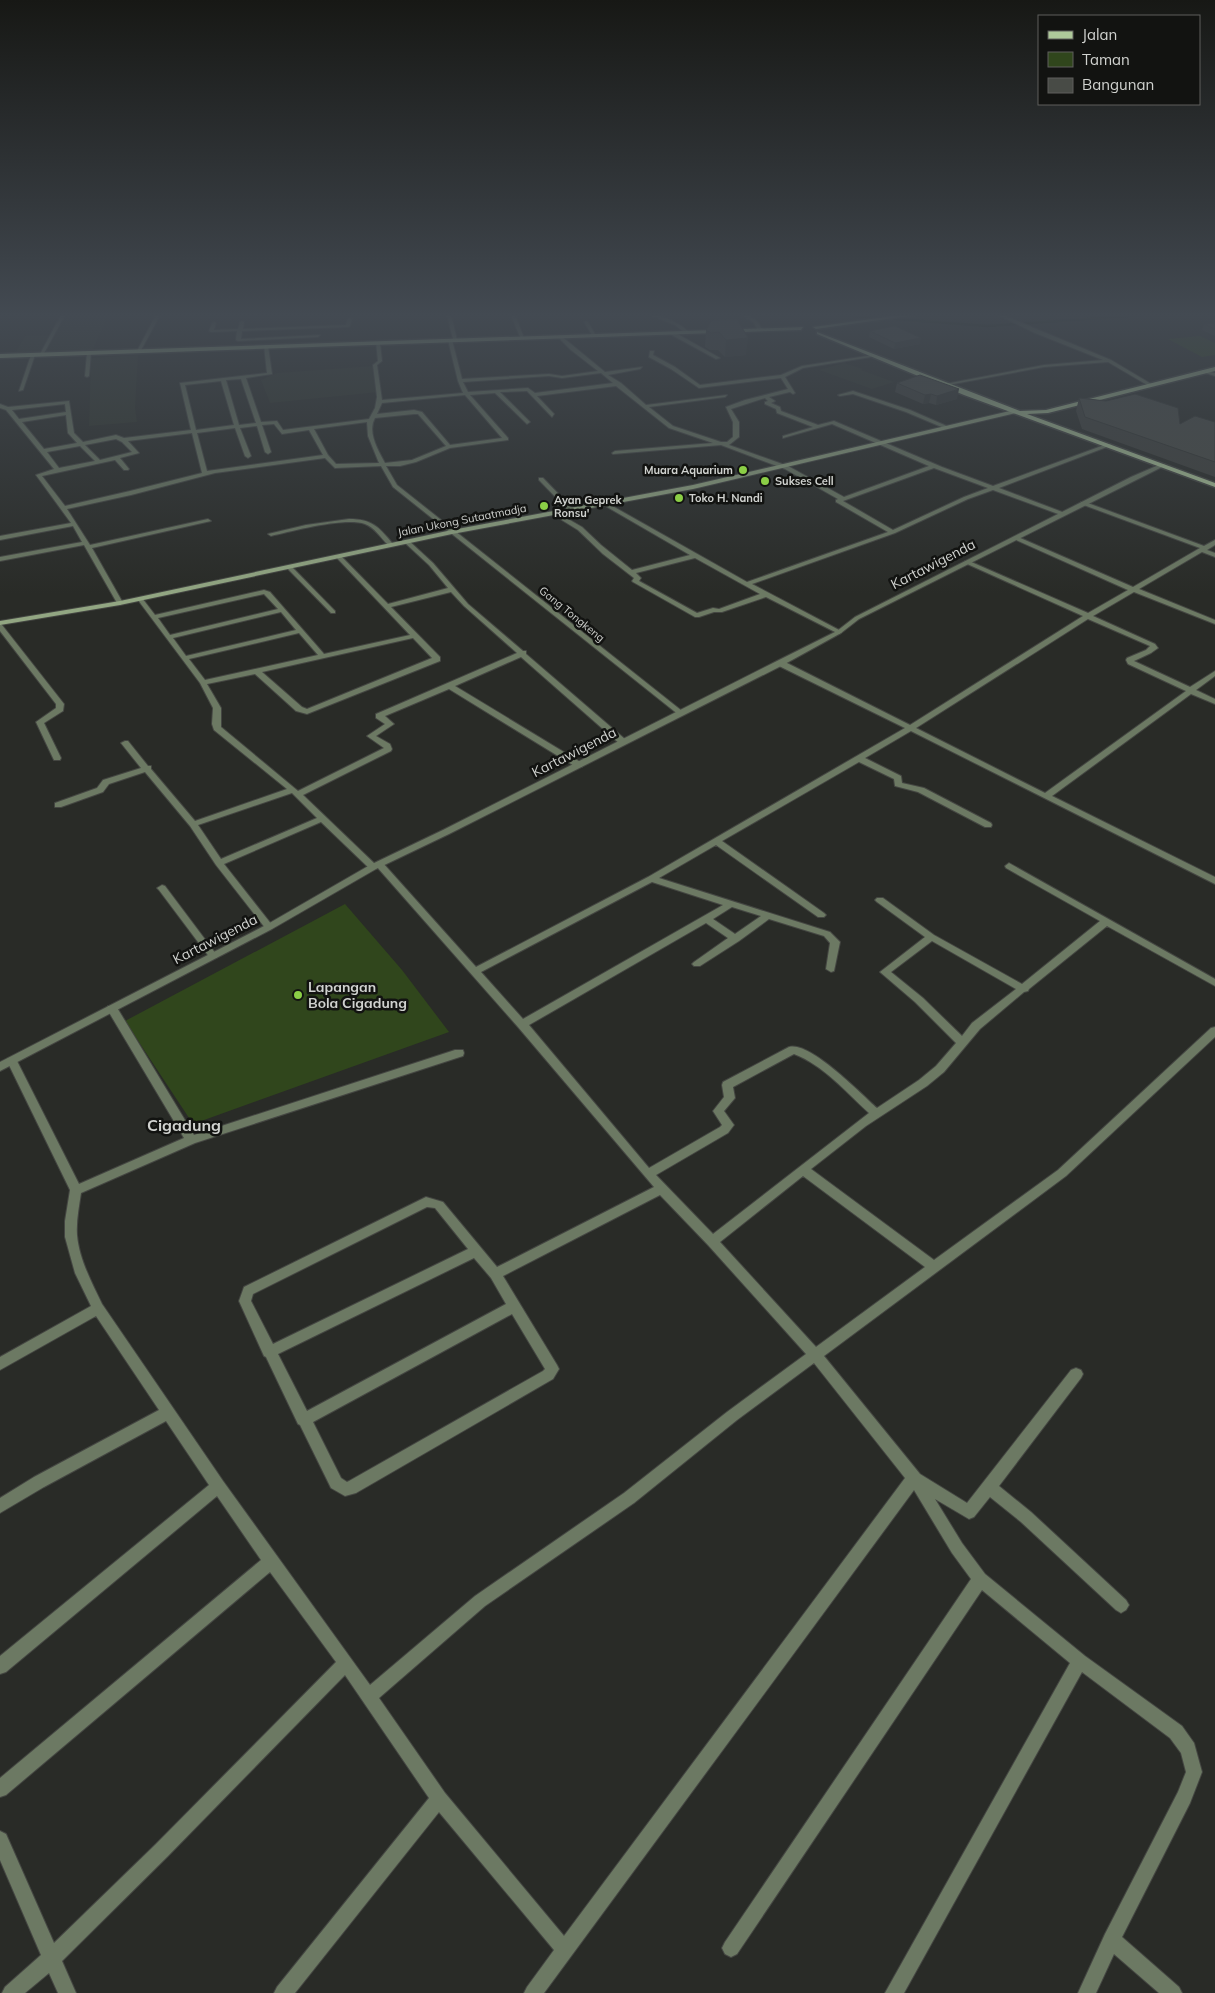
<svg xmlns="http://www.w3.org/2000/svg" width="1215" height="1993" viewBox="0 0 1215 1993" font-family="Mulish,sans-serif">
	<style>
		.built { fill: #2f342b }
		.green { fill: #30461c }
		.lines { fill: none; stroke-linecap: round; stroke-linejoin: round }
		.stream { stroke: #071300; stroke-width: 2.5 }
		.minor-casing { stroke: #444642; stroke-width: 2 }
		.tertiary-casing { stroke: #444642; stroke-width: 2 }
		.secondary-casing { stroke: #444642; stroke-width: 2 }
		.primary-casing { stroke: #444642; stroke-width: 3 }
		.minor { fill: #6c7963; fill-rule: evenodd }
		.tertiary { fill: #6c7963; fill-rule: evenodd }
		.secondary { fill: #92a682; fill-rule: evenodd }
		.primary { fill: #aec89a; fill-rule: evenodd }
		.wall { fill: #3e403c }
		.shaded-wall { fill: #323431 }
		.building { fill: #484b46; stroke: #323431 }
		.poi-dot { fill: #8bce46; stroke: #121311; stroke-width: 2 }
		.labels { text-anchor: middle; dominant-baseline: central; stroke-width: 5; stroke-linejoin: round; paint-order: stroke }
		.far-poi-label { font-size: 11px; font-weight: bold; fill: #d0d2cf; stroke: #121311; text-anchor: start }
		.far-street-label { font-size: 11px; fill: #d0d2cf; stroke: #121311 }
		.street-label { font-size: 14px; fill: #d0d2cf; stroke: #121311 }
		.poi-label { font-size: 14px; font-weight: bold; fill: #d0d2cf; stroke: #121311; text-anchor: start }
		.quarter-label { font-size: 16px; font-weight: bold; fill: #d0d2cf; stroke: #121311 }
	</style>
	<rect width="100%" height="100%" fill="#292b27"/>
	<!-- built -->
	<g class="built">
		<polygon points="64,315 110,315 107,318 92,351 16,352 25,336 49,335 64,318"/>
		<polygon points="138,355 135,408 137,422 89,426 91,358"/>
		<polygon points="844,363 863,369 861,370 894,382 872,389 819,370"/>
		<polygon points="373,366 379,392 270,403 261,380 277,373"/>
	</g>
	<!-- green -->
	<g class="green">
		<polygon points="1200,336 1215,343 1215,355 1202,357 1168,339"/>
		<polygon points="345,904 402,970 449,1032 193,1124 125,1021"/>
	</g>
	<g class="lines">
		<!-- stream -->
		<polyline class="stream" points="840,315 988,326 1143,315"/>
		<!-- minor casing -->
		<g class="minor-casing">
			<g id="minor">
				<polygon points="61,315 65,315 43,355 39,356"/>
				<polygon points="156,315 160,315 140,352 136,353"/>
				<polygon points="447,315 451,315 457,340 453,339"/>
				<polygon points="511,315 515,315 524,338 520,337"/>
				<path d="M650,315C664,315 679,323 689,332L685,333L675,325Z"/>
				<path d="M742,315C752,315 760,322 762,331H758L754,323Z"/>
				<polygon points="998,315 1003,315 1111,360 1153,385 1149,386 1108,362 1044,367 943,386 945,384 1044,365 1103,360 1035,333"/>
				<polygon points="348,318 352,319 350,326 348,327 242,331 241,339 320,335 318,337 238,341 236,340 237,331 211,332 209,331 212,323 214,322 216,323 214,330 238,329 240,322 242,321 244,322 243,329 346,325"/>
				<polygon points="586,321 588,322 596,336 592,335 584,322"/>
				<polygon points="670,332 674,332 720,358 716,359 670,334"/>
				<path d="M560,335L605,372L642,367L640,369L608,375L621,383L646,405L727,395L725,397L649,407L673,426L721,442H727L733,437V422L726,407L745,400L788,389L781,378L699,388L671,369L649,357L650,351H654L653,355L675,367L700,385L781,375L802,366L873,355L871,357L803,368L785,377L795,393L793,394L790,392L769,397L775,401L771,403L780,407L781,411L818,425L834,421L942,467L993,486L1107,444L1112,445L999,488L1065,513V515H1061L993,490L968,499L895,533L752,584L841,631L842,632L839,634L766,597L722,612H714L699,617H695L633,582L632,581L634,578L603,554L578,530L552,514V512H556L582,527L601,545L632,570L690,555L602,504L607,503L747,582L888,532L836,502V500L838,499L785,469L721,445L613,454L612,453L615,451L713,443L669,428L616,386L537,396L554,414L552,417L527,391L500,392L530,422L527,424L495,393L470,395L508,438V440L450,448L416,462L400,466H386L397,485L682,711V715H679L393,487L381,466L335,468L325,458L215,473L131,495L67,509L90,545L208,519L211,521L92,548L123,603L120,605L117,603L84,545L0,561V557L82,542L73,526L0,540V536L71,523L36,475L54,469L6,410L0,408V404L8,407L69,401L74,433L83,442L116,435L124,438L191,430L180,383L267,373L264,346L266,345L268,346L272,374L246,378L261,422L277,421L283,430L369,419L375,408L377,397L373,365L378,361L376,342L380,343L382,361L377,365L382,400L463,393L458,381L448,340L450,339L452,340L462,379L549,374L562,376L598,371L571,350L558,337ZM601,373L613,383L535,393L528,388L468,392L463,382L549,376L562,378ZM241,379L256,423L239,425L226,380ZM221,381L234,425L196,430L185,385ZM465,395L502,438L450,445L422,412L414,410L377,414L382,403ZM765,398L768,401L765,402V404L776,409L777,413L813,427L783,436V438L832,424L929,466L844,497L788,466L729,445L739,437V422L731,409ZM65,404L66,412L19,419L12,410ZM414,414H418L446,446L412,460L385,463C378,450 367,432 375,418ZM66,415L68,433L77,443L44,449L22,422ZM367,422L368,436L379,463L336,464L328,455L314,429ZM274,424L282,434L309,430L323,455L207,471L197,433L235,428L245,456L248,458L251,456L240,428L257,426L265,452L268,454L271,452L262,425ZM192,433L202,473L130,491L65,506L42,476L115,460L124,470H128L129,469L120,458L139,453L128,441ZM116,439L122,442L132,452L100,460L85,445ZM80,446L95,461L59,468L47,452ZM934,468L988,488L964,497L893,530L843,501ZM695,558L760,594L719,609L713,608L697,613L639,581L641,578L636,573Z"/>
				<polygon points="89,352 91,353 89,376 87,377 85,376 87,353"/>
				<polygon points="33,354 35,355 23,390 19,391 31,355"/>
				<polygon points="1202,370 1215,373 1215,376 1202,372"/>
				<polygon points="853,391 910,410 949,427 944,428 906,412 853,394 840,396 838,395"/>
				<polygon points="539,478 543,478 573,509 573,511 569,511 539,480"/>
				<path d="M1081,502H1085L1204,546L1215,540V545L1207,550L1215,553V557L1202,552L1139,589L1215,620V624L1134,592L1093,616L1155,644L1158,648L1151,653L1134,661L1190,687L1215,671V676L1196,690L1215,699V704L1191,694L1052,796L1215,877V884L911,731L865,758L901,776L902,783L924,788L991,823L992,825L991,827H985L918,792L895,786L894,779L859,762L722,841L824,913L826,915L824,917H818L716,845L659,878L830,932L840,942L834,971L831,972L826,969L830,943L824,936L769,919L739,941L700,966H694L692,964L694,962L728,938L706,923L529,1025L649,1168L720,1127L722,1125L713,1111L724,1097L722,1085L723,1082L789,1047C810,1041 861,1094 877,1108L919,1080L936,1066L956,1043L915,1002L880,972L925,937L877,902L875,900L877,898H883L934,935L1022,984L1100,921L1006,868L1005,866L1009,863L1215,979V986L1107,926L1029,989L1028,991L1024,992L980,1029L944,1072L927,1086L866,1126L811,1169L934,1260L1058,1170L1211,1028L1215,1027V1037L1066,1176L824,1356L920,1474L967,1503L1071,1370L1076,1368L1081,1370L1083,1374L1081,1378L999,1486L1031,1512L1126,1600L1129,1605L1126,1610L1121,1613L1116,1610L1021,1522L990,1497L974,1517L969,1519L935,1499L962,1543L985,1574L1085,1656L1182,1726L1194,1743L1202,1772L1190,1803L1122,1937L1179,1987L1182,1993H1159L1114,1954L1096,1993H1078L1105,1934L1178,1792L1186,1772L1181,1753L1170,1738L1082,1672L904,1993H885L1070,1663L982,1590L737,1954L731,1957L725,1954L722,1948L725,1942L971,1579L952,1553L914,1490L544,1993H524L527,1987L554,1950L439,1812L295,1993H274L277,1987L429,1798L345,1675L168,1856L62,1961L76,1993H58L49,1973L25,1993H2L5,1987L41,1955L0,1860V1831L6,1834L54,1943L156,1844L336,1662L270,1572L6,1795L0,1797V1778L261,1560L217,1496L6,1672L0,1674V1656L209,1485L166,1421L44,1487L0,1513V1498L34,1477L159,1410L96,1316L0,1370V1357L91,1306L75,1273L65,1237V1221L70,1190L7,1061L8,1058H16L17,1061L79,1184L184,1138L107,1009L108,1006H116L194,1135L455,1050H463L464,1053L463,1056L195,1143L81,1193C79,1207 76,1221 77,1235C79,1259 92,1283 102,1304L223,1481L370,1685L475,1596L624,1493L727,1412L806,1354L708,1245L660,1195L503,1276L557,1365L559,1369L553,1379L356,1493L345,1496L331,1488L300,1425L298,1424L266,1357L264,1356L239,1301L244,1287L426,1197L443,1202L497,1267L654,1187L518,1027L377,867L373,870L370,869L321,822L224,864L272,925L274,927L269,930L266,929L216,865L190,826L145,772L109,784L103,792L61,807H55V803L97,788L103,780L141,768L121,743L125,741H128L148,766H151V769L195,821L287,789L214,730L212,724L213,708L200,683L138,600V598H142L155,615L264,590L270,592L324,654L410,635L337,558V556H341L388,604L448,588L429,565L403,541L408,540L433,563L468,604L523,651H526V654L626,740V744H620L521,657L455,686L582,763V767H576L449,689L385,716L394,724L376,736L390,744L392,749L391,751L303,795L375,864L379,861L382,862L476,967L648,877L905,728L777,665V661H783L910,725L1083,616L965,563V561H969L1088,613L1128,590L1014,539V537H1018L1133,587L1200,548L1081,504ZM451,592L464,606L517,653L376,714V718L385,724L367,736L384,748L298,791L221,727V708L207,684L255,674L296,711L307,714L440,661V657L391,607ZM264,594L278,609L170,635L158,618ZM281,612L296,630L186,656L173,638ZM1088,619L1150,646L1146,650L1127,658L1126,660L1128,664L1186,691L1045,793L916,728ZM299,633L318,655L205,680L189,659ZM413,638L432,658L307,709L302,707L262,672ZM292,793L317,818L221,859L198,825ZM652,882L723,905L523,1019L481,972ZM732,907L761,916L735,934L713,919ZM932,941L1016,989L972,1023L962,1036L923,998L891,972ZM794,1054C823,1065 846,1092 869,1113L713,1234L656,1175L728,1133L734,1125L724,1111L735,1098L733,1087ZM803,1176L925,1267L816,1347L720,1242ZM427,1207L435,1208L468,1249L273,1344L251,1301L253,1294ZM474,1258L491,1278L506,1304L307,1411L278,1354ZM512,1314L545,1369L543,1371L349,1481L347,1482L341,1478L313,1422ZM814,1363L905,1478L564,1936L445,1793L379,1698L485,1606L634,1503L737,1420Z"/>
				<path d="M349,519C372,519 379,527 393,544L388,545C381,538 374,527 365,524C345,517 293,531 271,536L268,534L306,525Z"/>
				<polygon points="288,567 292,567 335,611 335,613 331,613 288,569"/>
				<polygon points="0,624 2,625 64,704 63,711 44,723 61,758 60,760 54,760 53,758 36,722 56,708 56,704 0,631"/>
				<polygon points="162,885 165,886 216,954 218,956 216,958 210,958 159,890 157,888"/>
			</g>
		</g>
		<!-- tertiary casing -->
		<g class="tertiary-casing">
			<polygon id="tertiary" points="1161,464 1166,465 859,619 841,633 783,665 449,834 376,869 272,929 0,1071 0,1062 266,925 370,865 443,830 777,661 837,631 855,617 1131,477"/>
		</g>
		<!-- secondary casing -->
		<g class="secondary-casing">
			<polygon id="secondary" points="1014,410 1016,413 693,489 452,534 120,605 0,625 0,621 120,601 452,530 693,485"/>
		</g>
		<!-- primary casing -->
		<g class="primary-casing">
			<g id="primary">
				<polygon points="900,315 915,315 816,329 813,327"/>
				<polygon points="803,327 801,330 0,358 0,354"/>
				<polygon points="817,332 1020,411 1046,410 1215,367 1215,371 1048,413 1027,414 1215,483 1215,487 964,395 817,334"/>
			</g>
		</g>
		<!-- minor -->
		<use href="#minor" class="minor"/>
		<!-- tertiary -->
		<use href="#tertiary" class="tertiary"/>
		<!-- secondary -->
		<use href="#secondary" class="secondary"/>
		<!-- primary -->
		<use href="#primary" class="primary"/>
	</g>
	<!-- wall -->
	<g class="wall">
		<polygon points="712,320 746,355 725,357 718,350 710,350 705,347 706,330"/>
		<polygon points="1215,323 1215,336 1202,330 1204,324"/>
		<polygon points="870,331 920,344 894,349 869,337"/>
		<polygon points="897,383 957,399 936,405 929,403 923,404 895,392"/>
		<polygon points="1079,398 1106,401 1180,424 1215,422 1215,477 1082,429 1076,411"/>
	</g>
	<!-- shaded-wall -->
	<g class="shaded-wall">
		<polygon points="1042,315 1060,315 1041,317"/>
		<polygon points="748,338 746,355 725,357 726,340"/>
		<polygon points="921,338 920,344 894,349 895,343"/>
		<polygon points="959,389 957,399 936,405 937,396"/>
		<polygon points="931,394 929,403 923,404 925,395"/>
	</g>
	<!-- building -->
	<g class="building">
		<polygon points="737,319 748,338 726,340 719,332 711,333 706,330 712,320"/>
		<polygon points="1215,323 1215,329 1204,324"/>
		<polygon points="895,326 921,338 895,343 870,331"/>
		<polygon points="920,375 959,389 937,396 931,394 925,395 897,383"/>
		<polygon points="1135,394 1178,408 1180,424 1195,416 1215,422 1215,462 1085,417 1079,398 1106,401"/>
	</g>
	<!-- sky -->
	<linearGradient id="sky" x2="0" y2="1"><stop stop-color="#171815"/><stop offset="0.53" stop-color="#434a52"/><stop offset="1" stop-color="#434a52" stop-opacity="0"/></linearGradient>
	<rect width="1215" height="594" fill="url(#sky)"/>
	<!-- markers -->
	<g class="poi-dot">
		<circle cx="743" cy="470" r="5"/>
		<circle cx="765" cy="481" r="5"/>
		<circle cx="679" cy="498" r="5"/>
		<circle cx="544" cy="506" r="5"/>
		<circle cx="298" cy="995" r="5"/>
	</g>
	<g class="labels">
		<!-- far-poi labels -->
		<g class="far-poi-label">
			<text x="733" y="470" text-anchor="end">Muara Aquarium</text>
			<text x="775" y="481">Sukses Cell</text>
			<text x="689" y="498">Toko H. Nandi</text>
			<text x="554" y="500">Ayan Geprek<tspan x="554" dy="13">Ronsu'</tspan></text>
		</g>
		<!-- far-street labels -->
		<g class="far-street-label">
			<text transform="translate(462 520) rotate(-11)">Jalan Ukong Sutaatmadja</text>
			<text transform="translate(572 614) rotate(39)">Gang Tongkeng</text>
		</g>
		<!-- street labels -->
		<g class="street-label">
			<text transform="translate(933 564) rotate(-27)">Kartawigenda</text>
			<text transform="translate(574 752) rotate(-27)">Kartawigenda</text>
			<text transform="translate(215 939) rotate(-27)">Kartawigenda</text>
		</g>
		<!-- poi labels -->
		<g class="poi-label">
			<text x="308" y="987">Lapangan<tspan x="308" dy="16">Bola Cigadung</tspan></text>
		</g>
		<!-- quarter labels -->
		<g class="quarter-label">
			<text x="184" y="1125">Cigadung</text>
		</g>
	</g>
	<!-- legend -->
	<rect x="1038" y="15" width="162" height="90" fill="#121311" stroke="#5e5f5d"/>
	<rect x="1048" y="31" width="25" height="8" fill="#aec89a" stroke="#5e5f5d"/>
	<text x="1082" y="40" font-size="15" fill="#d0d2cf">Jalan</text>
	<rect x="1048" y="52" width="25" height="15" fill="#30461c" stroke="#5e5f5d"/>
	<text x="1082" y="65" font-size="15" fill="#d0d2cf">Taman</text>
	<rect x="1048" y="78" width="25" height="15" fill="#484b46" stroke="#5e5f5d"/>
	<text x="1082" y="90" font-size="15" fill="#d0d2cf">Bangunan</text>
</svg>
